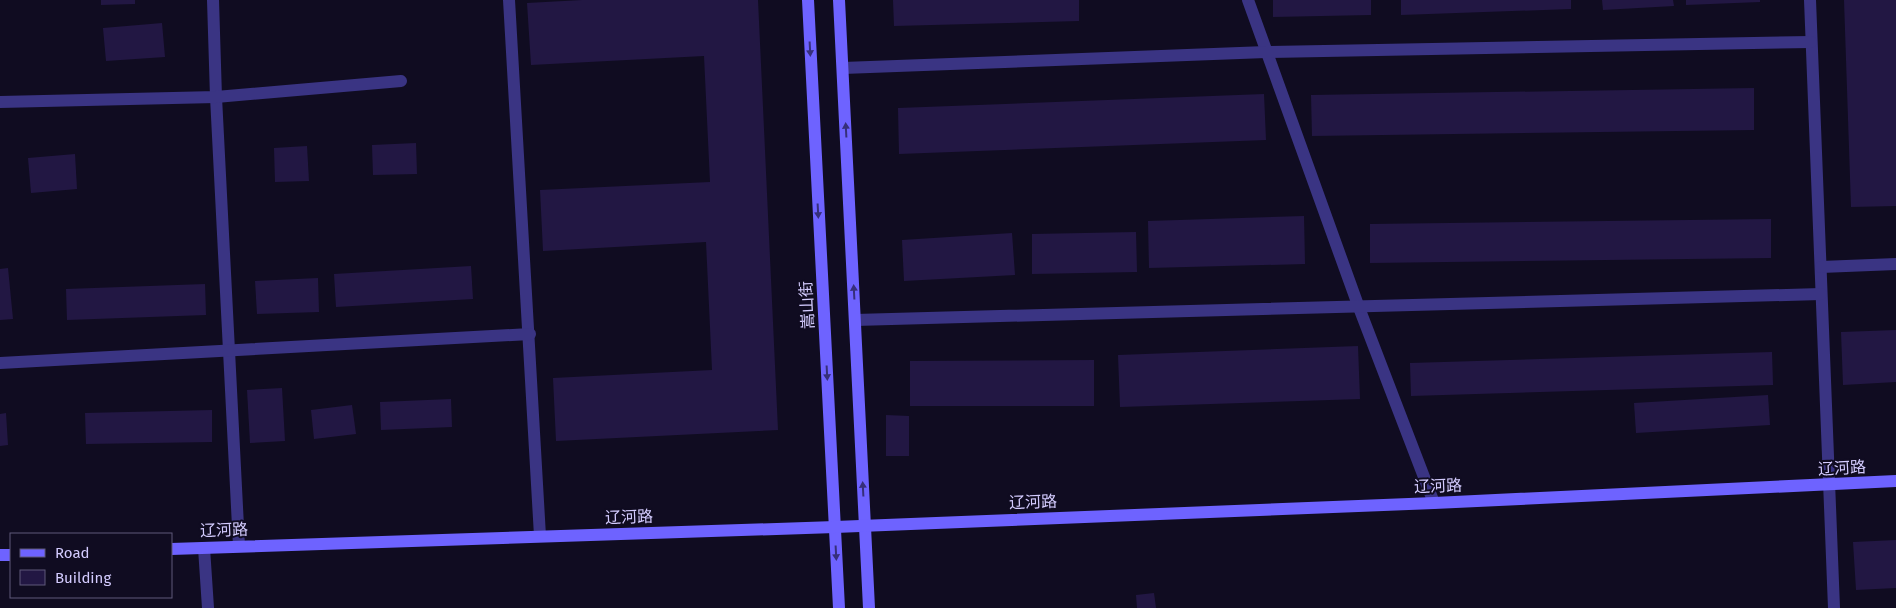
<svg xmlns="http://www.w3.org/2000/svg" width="1896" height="608" viewBox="0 0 1896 608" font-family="'Fira Sans','Noto Sans SC',sans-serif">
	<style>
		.building { fill: #221743 }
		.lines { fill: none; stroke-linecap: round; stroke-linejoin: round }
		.lane { stroke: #3a3483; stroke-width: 12 }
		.street { stroke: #3a3483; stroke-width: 12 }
		.secondary { stroke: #6e63ff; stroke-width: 12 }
		.oneway { fill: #362f7a }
		.labels { text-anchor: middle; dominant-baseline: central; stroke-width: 4; stroke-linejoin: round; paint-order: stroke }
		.street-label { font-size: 16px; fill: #d4ccff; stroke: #100c21 }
	</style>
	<rect width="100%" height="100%" fill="#100c21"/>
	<!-- building -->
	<g class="building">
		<polygon points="101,0 135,0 135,4 101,5"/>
		<polygon points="582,0 758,0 778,430 556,441 553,378 712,370 706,242 543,251 540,190 710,182 704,56 531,65 527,3"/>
		<polygon points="893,0 1079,0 1079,21 894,26"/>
		<polygon points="1273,0 1371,0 1371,15 1273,17"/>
		<polygon points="1401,0 1571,0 1571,9 1401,15"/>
		<polygon points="1602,0 1673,0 1674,6 1603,10"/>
		<polygon points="1686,0 1760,0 1760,2 1686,5"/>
		<polygon points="1844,0 1896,0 1896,206 1851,207"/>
		<polygon points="162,23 165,57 106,61 103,28"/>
		<polygon points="1754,88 1754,130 1312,136 1311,95"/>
		<polygon points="1264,94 1266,140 899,154 898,108"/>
		<polygon points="416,143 417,174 373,175 372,145"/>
		<polygon points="307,146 309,181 275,182 274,148"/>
		<polygon points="75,154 77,189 31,193 28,158"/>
		<polygon points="1304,216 1305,264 1149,268 1148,221"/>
		<polygon points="1771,219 1771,258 1370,263 1370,224"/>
		<polygon points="1136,232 1137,272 1032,274 1032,234"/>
		<polygon points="1012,233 1015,275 904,281 902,240"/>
		<polygon points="471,266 473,299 336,307 334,274"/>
		<polygon points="8,268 13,319 0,320 0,269"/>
		<polygon points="318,278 319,312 257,314 255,281"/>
		<polygon points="205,284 206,315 67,320 66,289"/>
		<polygon points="1896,330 1896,382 1843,385 1841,332"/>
		<polygon points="1358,346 1360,399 1120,407 1118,355"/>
		<polygon points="1772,352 1773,385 1411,396 1410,363"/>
		<polygon points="1094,360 1094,406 910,406 910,361"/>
		<polygon points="282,388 285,441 250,443 247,390"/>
		<polygon points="1768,395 1770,425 1636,433 1634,403"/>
		<polygon points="451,399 452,427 381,430 380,402"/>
		<polygon points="352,405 356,434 314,439 311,410"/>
		<polygon points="212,410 212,442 86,444 85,413"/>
		<polygon points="6,413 8,445 0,446 0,414"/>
		<polygon points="886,415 909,416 909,456 886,456"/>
		<polygon points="1896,540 1896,588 1856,590 1853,542"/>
		<polygon points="1154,593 1156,608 1137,608 1136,595"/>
	</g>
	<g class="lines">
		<!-- lane -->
		<g class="lane">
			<polyline points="213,0 216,97 239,546"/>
			<polyline points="509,0 540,536"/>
			<polyline points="0,102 216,97 401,81"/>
			<polyline points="0,363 530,334"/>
			<polyline points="204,548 208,608"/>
		</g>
		<!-- street -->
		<g class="street">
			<polyline points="1248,0 1358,305 1434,503"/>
			<polyline points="1810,0 1834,608"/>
			<polyline points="843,68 1266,52 1811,42"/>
			<polyline points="1821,267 1896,264"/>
			<polyline points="855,320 1821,294"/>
		</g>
		<!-- secondary -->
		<g class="secondary">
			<polyline points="808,0 839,608"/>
			<polyline points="839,0 869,608"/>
			<polyline points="171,549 835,527 1434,503 1896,481"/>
			<polyline points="0,555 11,555"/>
		</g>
	</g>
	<!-- one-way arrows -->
	<defs><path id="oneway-solid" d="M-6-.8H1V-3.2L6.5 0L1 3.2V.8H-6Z" transform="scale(1.25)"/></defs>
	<g class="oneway">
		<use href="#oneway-solid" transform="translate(810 49) rotate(87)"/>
		<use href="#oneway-solid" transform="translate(846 130) rotate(-93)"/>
		<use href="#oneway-solid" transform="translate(818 211) rotate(87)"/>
		<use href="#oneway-solid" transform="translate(854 292) rotate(-93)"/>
		<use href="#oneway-solid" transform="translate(827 373) rotate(87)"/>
		<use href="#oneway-solid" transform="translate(863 489) rotate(-93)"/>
		<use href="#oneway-solid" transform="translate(836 553) rotate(87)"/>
	</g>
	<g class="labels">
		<!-- street labels -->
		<g class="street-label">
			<text transform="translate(807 305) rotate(-93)">嵩山街</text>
			<text transform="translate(1842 468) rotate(-3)">辽河路</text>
			<text transform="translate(1438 486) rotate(-2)">辽河路</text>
			<text transform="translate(1033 502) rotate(-2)">辽河路</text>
			<text transform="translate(629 517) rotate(-2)">辽河路</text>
			<text transform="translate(224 530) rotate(-2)">辽河路</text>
		</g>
	</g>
	<!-- legend -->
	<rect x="10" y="533" width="162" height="65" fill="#100c21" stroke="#5e597a"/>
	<rect x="20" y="549" width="25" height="8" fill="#6e63ff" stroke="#5e597a"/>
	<text x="55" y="558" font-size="15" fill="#d4ccff">Road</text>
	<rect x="20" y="570" width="25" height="15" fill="#221743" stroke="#5e597a"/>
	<text x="55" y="583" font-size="15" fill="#d4ccff">Building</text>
</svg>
